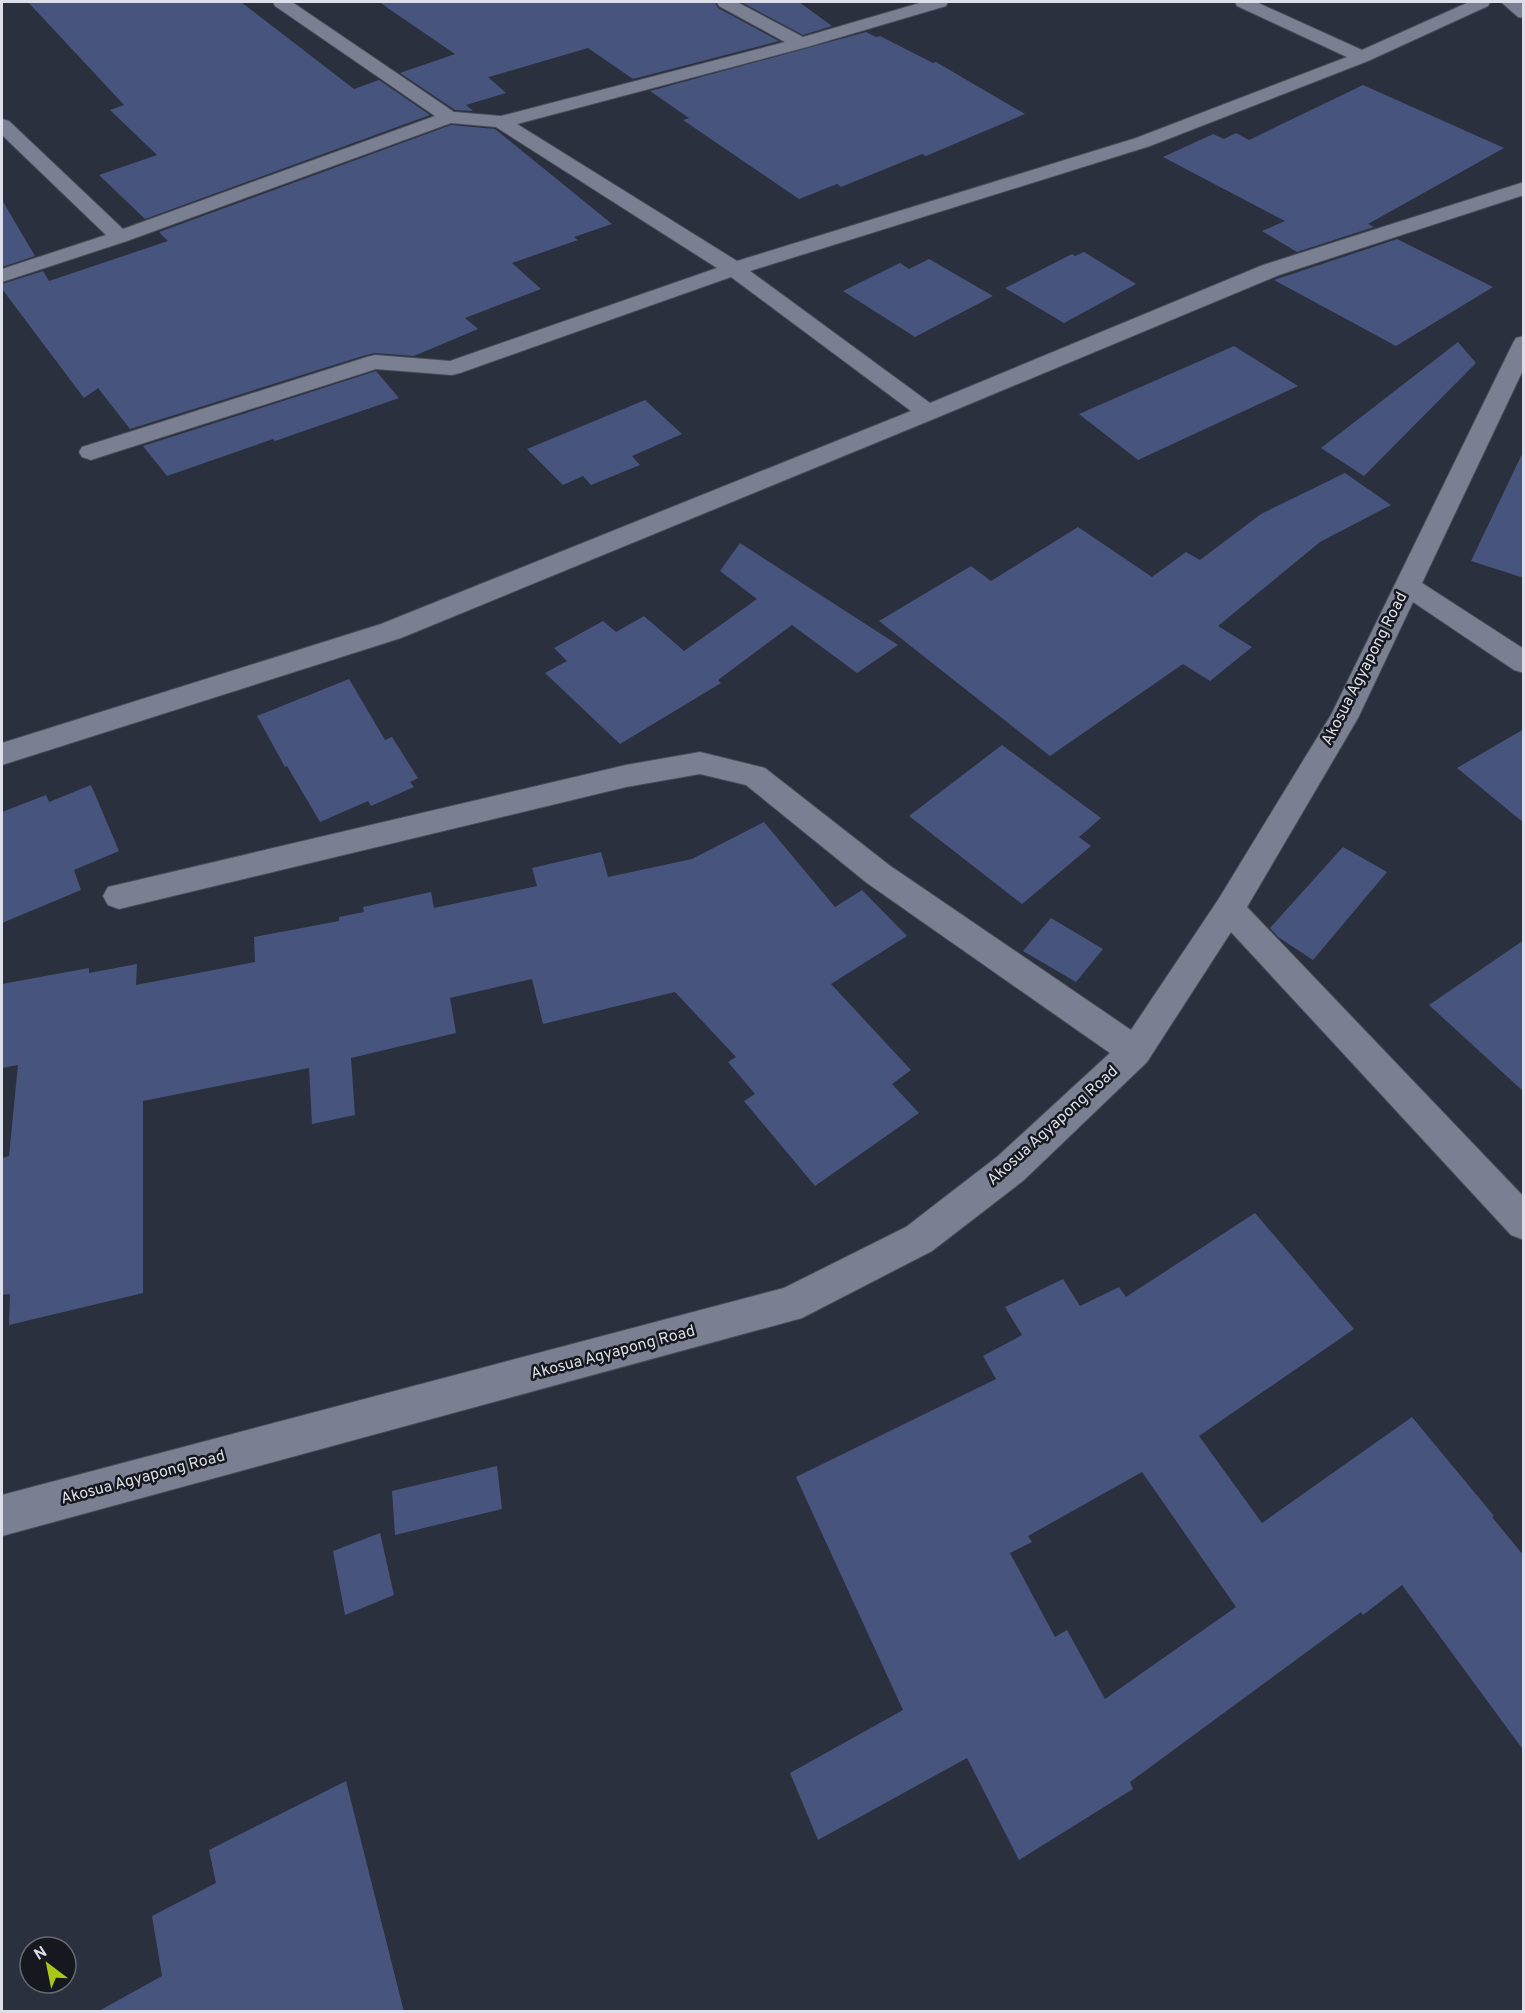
<svg xmlns="http://www.w3.org/2000/svg" width="1525" height="2013" viewBox="0 0 1525 2013" font-family="Overpass,sans-serif">
	<style>
		.building { fill: #47547d; fill-rule: evenodd }
		.lines { fill: none; stroke-linecap: round; stroke-linejoin: round }
		.street-casing { stroke: #484c58; stroke-width: 2 }
		.street { fill: #7a8091; fill-rule: evenodd }
		.labels { text-anchor: middle; dominant-baseline: central; stroke-width: 5; stroke-linejoin: round; paint-order: stroke }
		.street-label { font-size: 16px; fill: #dcdfe9; stroke: #16181f }
	</style>
	<rect width="100%" height="100%" fill="#2b303e"/>
	<!-- building -->
	<g class="building">
		<polygon points="28,2 241,2 354,89 379,80 430,115 145,219 99,175 157,155 110,110 124,105"/>
		<polygon points="379,2 715,2 718,8 779,41 633,79 588,48 489,77 487,76 506,93 466,105 473,111 455,110 400,73 455,54"/>
		<polygon points="741,2 799,2 832,26 803,35"/>
		<polygon points="866,32 876,37 880,36 933,63 936,62 1025,114 926,156 922,154 841,187 837,184 799,199 683,120 689,118 650,91"/>
		<polygon points="1363,85 1504,148 1368,224 1374,227 1297,252 1262,231 1285,221 1163,157 1213,134 1224,139 1236,133 1249,140"/>
		<polygon points="451,125 495,129 612,224 574,237 578,240 512,263 541,289 465,318 478,329 414,356 375,353 366,355 130,429 98,388 84,398 2,289 2,284 43,271 49,281 168,241 159,232"/>
		<polygon points="2,200 35,256 2,267"/>
		<polygon points="1397,239 1493,287 1396,346 1274,280"/>
		<polygon points="1084,252 1136,284 1064,323 1005,288 1072,254 1075,256"/>
		<polygon points="929,259 993,296 915,337 843,291 900,263 909,269"/>
		<polygon points="1458,342 1476,363 1364,476 1321,448"/>
		<polygon points="1234,346 1298,386 1138,460 1079,414"/>
		<polygon points="376,371 399,398 275,441 273,439 167,476 143,446"/>
		<polygon points="645,400 682,434 632,456 640,465 591,485 583,476 563,485 527,449"/>
		<polygon points="1524,450 1524,578 1471,561"/>
		<polygon points="1345,473 1391,505 1320,542 1218,626 1252,647 1210,681 1183,664 1050,756 879,621 971,566 991,581 1078,527 1152,577 1186,552 1200,560 1261,514"/>
		<polygon points="740,543 898,645 857,673 792,625 718,680 721,683 620,744 545,673 567,661 554,648 603,621 616,632 644,616 684,651 757,599 720,571"/>
		<polygon points="349,679 385,740 392,737 418,778 410,782 414,787 371,806 368,801 320,822 287,766 285,767 257,716"/>
		<polygon points="1524,729 1524,823 1457,768"/>
		<polygon points="1002,745 1101,818 1079,837 1091,846 1022,904 909,816"/>
		<polygon points="91,785 119,851 74,870 81,890 2,923 2,812 46,795 49,802"/>
		<polygon points="764,822 835,907 862,890 907,936 831,984 911,1070 892,1084 919,1113 815,1186 744,1101 755,1094 728,1062 736,1057 675,992 543,1024 532,979 450,998 456,1033 351,1058 355,1115 312,1124 309,1068 143,1101 143,1293 9,1325 10,1294 2,1295 2,1158 9,1156 18,1065 2,1068 2,984 89,968 89,973 137,964 136,985 255,962 254,937 339,921 339,917 364,912 363,907 431,892 434,908 537,886 532,868 601,852 608,877 692,859"/>
		<polygon points="1343,847 1387,872 1313,960 1278,937 1270,928"/>
		<polygon points="1051,918 1103,949 1076,982 1023,951"/>
		<polygon points="1524,940 1524,1092 1429,1005"/>
		<path d="M1255,1213L1354,1329L1199,1436L1262,1523L1412,1417L1494,1516L1492,1517L1524,1556V1751L1402,1585L1363,1615L1361,1612L1130,1782L1133,1789L1019,1860L967,1758L818,1840L790,1773L903,1710L796,1477L996,1379L983,1356L1022,1335L1005,1307L1063,1279L1080,1306L1119,1287L1126,1297ZM1142,1472L1236,1607L1105,1699L1067,1630L1055,1637L1010,1553L1032,1542L1028,1536Z"/>
		<polygon points="497,1466 502,1509 395,1535 392,1491"/>
		<polygon points="380,1533 394,1595 345,1615 333,1551"/>
		<polygon points="346,1781 404,2012 97,2012 162,1976 152,1916 216,1883 209,1850"/>
	</g>
	<g class="lines">
		<!-- street casing -->
		<g class="street-casing">
			<g id="street">
				<polygon points="273,2 292,2 454,112 501,116 785,42 719,6 717,2 737,2 803,37 923,2 948,2 946,6 807,47 517,124 737,261 1136,138 1347,57 1237,6 1235,2 1256,2 1362,50 1469,2 1490,2 1488,6 1368,61 1150,146 750,271 930,403 1263,265 1524,182 1524,195 1279,275 936,418 401,638 2,765 2,743 381,624 911,411 731,277 460,373 452,375 376,369 100,457 91,460 82,457 79,452 82,447 367,357 375,355 450,361 717,268 496,127 451,123 127,241 2,282 2,269 106,235 2,135 2,119 9,121 123,229 435,116 275,6"/>
				<polygon points="1501,2 1519,2 1524,5 1524,18 1518,17"/>
				<polygon points="1524,336 1524,368 1422,583 1524,649 1524,673 1514,670 1413,602 1358,718 1247,907 1524,1197 1524,1240 1511,1235 1231,932 1147,1062 1024,1180 932,1251 802,1318 2,1536 2,1495 784,1288 906,1227 998,1156 1110,1053 867,883 746,785 700,774 626,787 119,909 108,905 103,896 108,887 626,765 700,752 765,768 889,865 1131,1030 1218,900 1331,715 1513,343 1516,338"/>
			</g>
		</g>
		<!-- street -->
		<use href="#street" class="street"/>
	</g>
	<g class="labels">
		<!-- street labels -->
		<g class="street-label">
			<text transform="translate(1365 669) rotate(-63)">Akosua Agyapong Road</text>
			<text transform="translate(1053 1126) rotate(-42)">Akosua Agyapong Road</text>
			<text transform="translate(613 1353) rotate(-15)">Akosua Agyapong Road</text>
			<text transform="translate(143 1478) rotate(-15)">Akosua Agyapong Road</text>
		</g>
	</g>
	<!-- border -->
	<rect width="1525" height="2013" fill="none" stroke="#dcdfe9" stroke-width="6"/>
	<!-- north arrow -->
	<g transform="translate(48 1965) rotate(328)"><circle r="28" fill="#16181f" stroke="#656870" stroke-width="1.5"/>
	<path d="M0-4.5L10 22L0 15L-10 22Z" fill="#aac718"/>
	<text y="-9" font-size="16" font-weight="bold" text-anchor="middle" fill="#dcdfe9">N</text>
	</g>
</svg>
